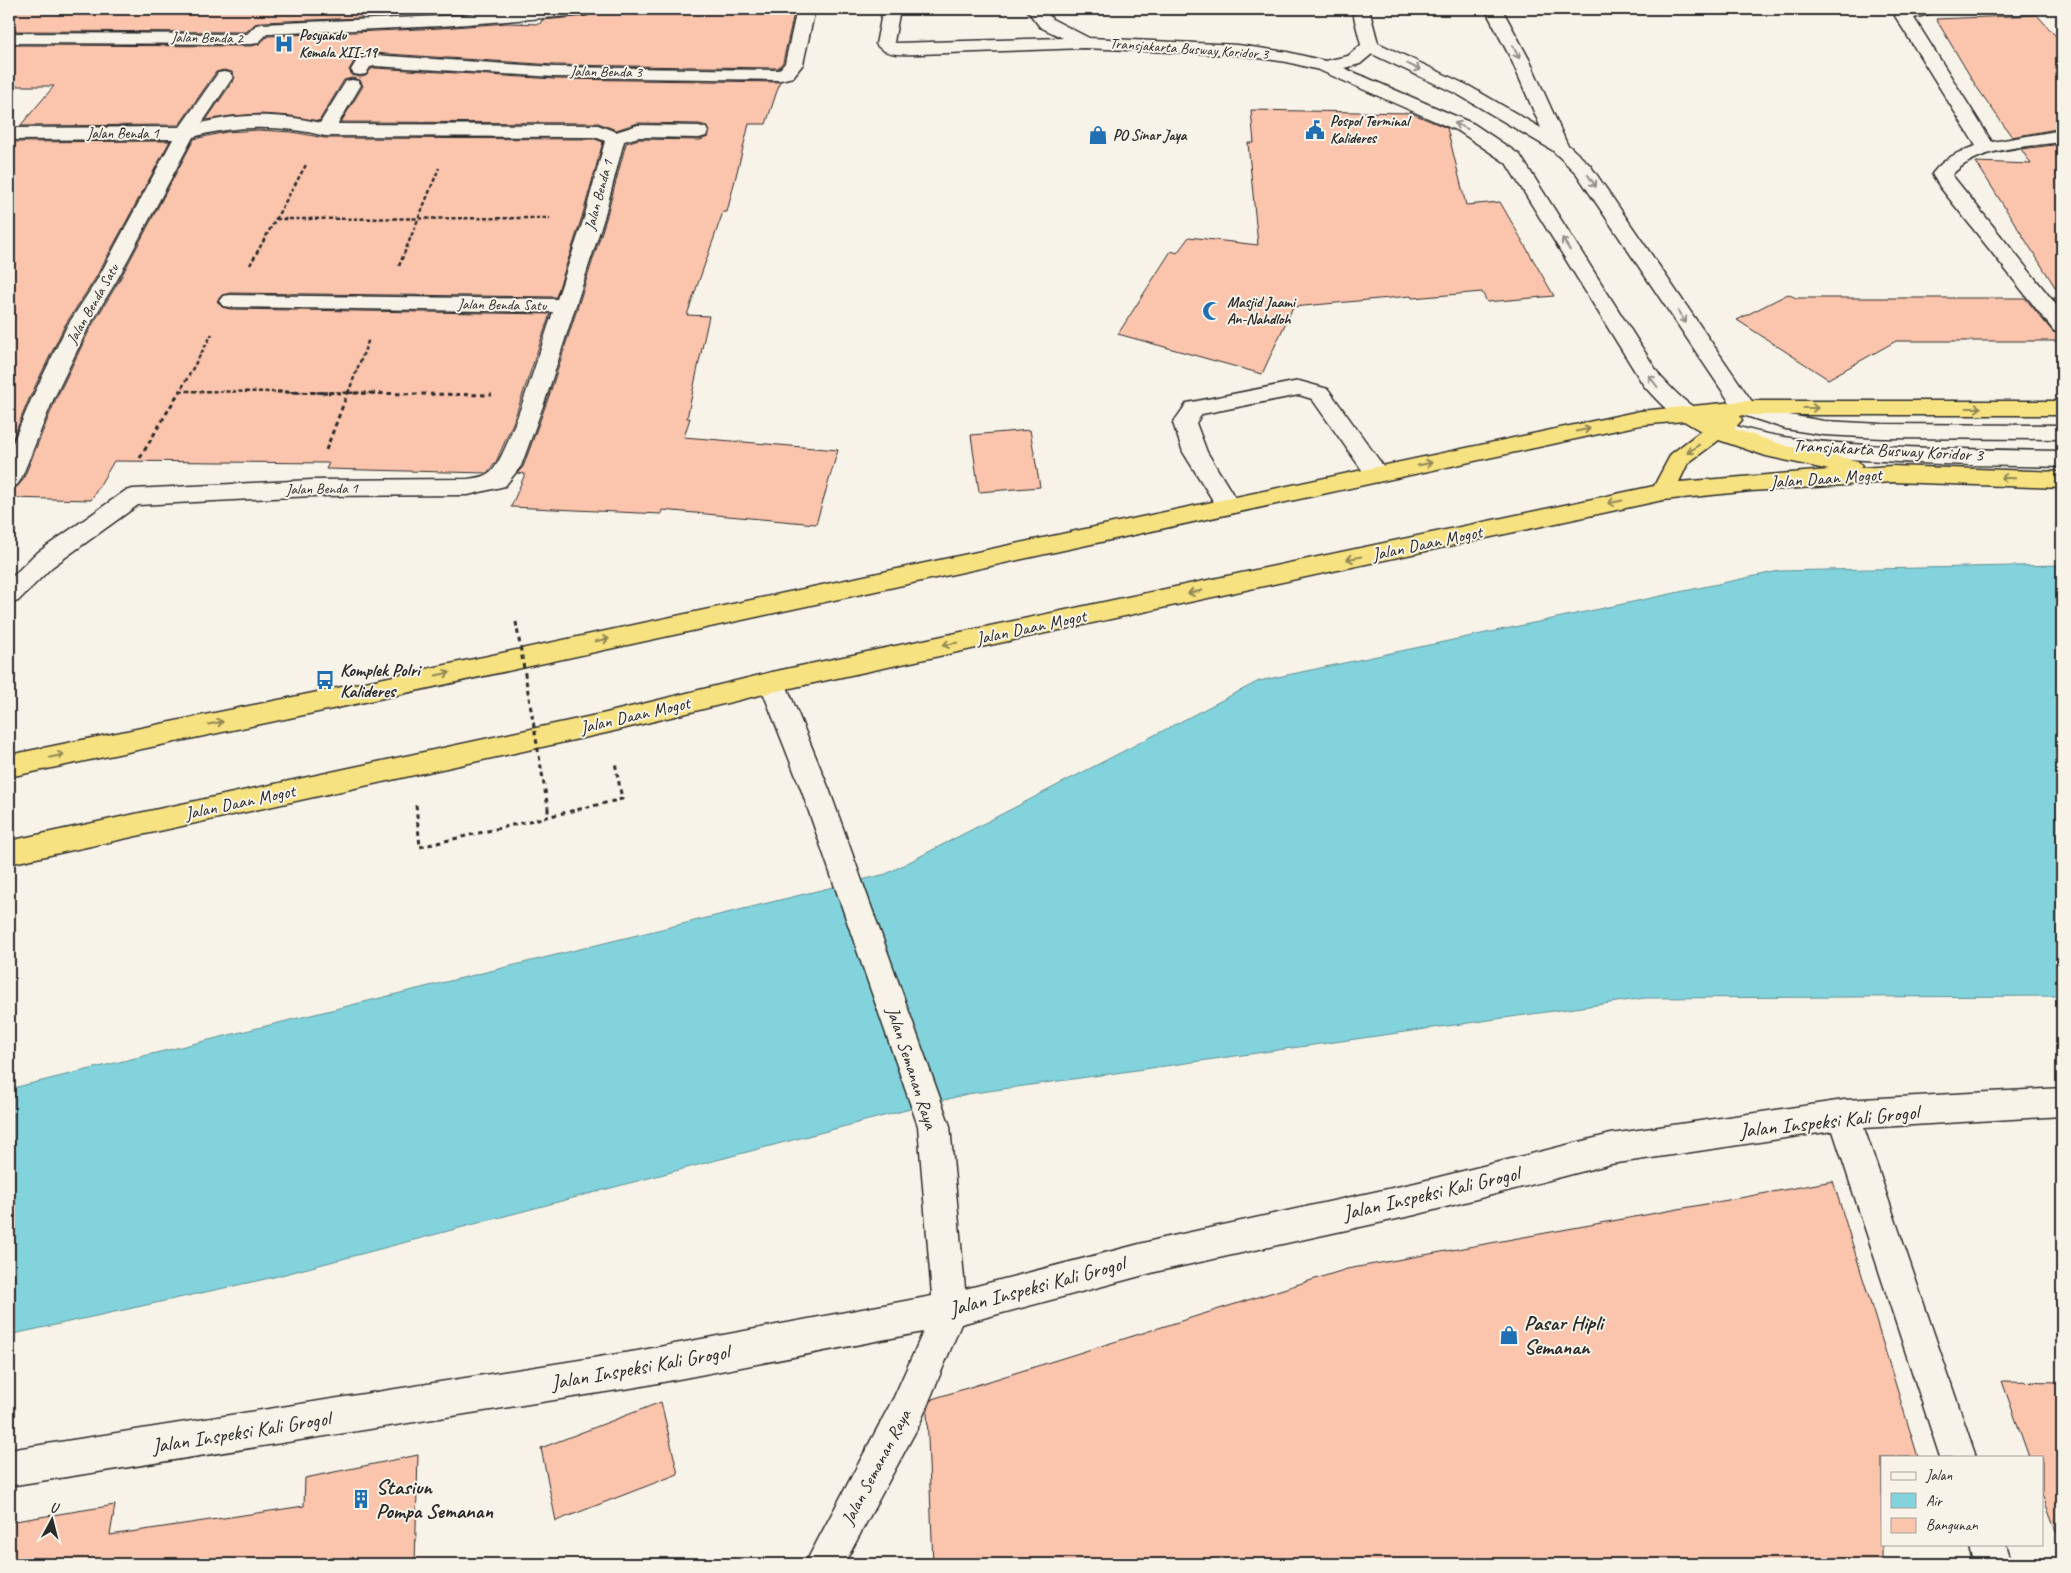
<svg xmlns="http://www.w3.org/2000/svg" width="2071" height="1573" viewBox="0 0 2071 1573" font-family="Caveat,sans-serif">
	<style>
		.water { fill: #83d3dc; stroke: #609095 }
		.building { fill: #fac4ad; stroke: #2b2b2b }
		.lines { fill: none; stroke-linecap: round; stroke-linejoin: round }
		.minor-casing { stroke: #2b2b2b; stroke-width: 3 }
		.highway-casing { stroke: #2b2b2b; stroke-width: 3 }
		.path-far1 { stroke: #2b2b2b; stroke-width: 2.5; stroke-dasharray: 4 2.5; stroke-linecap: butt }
		.path { stroke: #2b2b2b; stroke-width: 3; stroke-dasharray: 4.5 4; stroke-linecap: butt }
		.minor { fill: #f7f3e8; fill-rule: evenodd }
		.highway { fill: #f7e281; fill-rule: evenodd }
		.path-bridge { stroke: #2b2b2b; stroke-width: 3; stroke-dasharray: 4.5 4; stroke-linecap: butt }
		.oneway { stroke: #918f8a }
		.oneway2 { stroke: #918656 }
		.labels { text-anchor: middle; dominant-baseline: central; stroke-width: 4; stroke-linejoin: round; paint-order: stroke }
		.far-poi-label { font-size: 15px; font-weight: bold; fill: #2b2b2b; stroke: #f7f3e8; text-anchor: start }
		.far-street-label { font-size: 15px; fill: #2b2b2b; stroke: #f7f3e8 }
		.street-label { font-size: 18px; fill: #2b2b2b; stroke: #f7f3e8 }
		.poi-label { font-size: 18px; font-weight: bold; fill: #2b2b2b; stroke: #f7f3e8; text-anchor: start }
		.near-street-label { font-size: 21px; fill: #2b2b2b; stroke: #f7f3e8 }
		.near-poi-label { font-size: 21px; font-weight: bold; fill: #2b2b2b; stroke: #f7f3e8; text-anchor: start }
	</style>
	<rect width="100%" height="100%" fill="#f7f3e8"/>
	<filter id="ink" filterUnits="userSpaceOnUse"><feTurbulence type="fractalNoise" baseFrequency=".02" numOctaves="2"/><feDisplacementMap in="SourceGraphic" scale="10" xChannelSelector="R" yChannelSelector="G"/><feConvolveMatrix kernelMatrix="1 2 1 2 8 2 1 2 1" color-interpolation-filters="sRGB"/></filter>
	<g filter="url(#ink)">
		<!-- water -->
		<polygon class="water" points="2062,565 2062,996 1645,998 967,1094 270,1278 9,1335 9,1089 886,874 1259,681 1779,571"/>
		<!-- building -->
		<g class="building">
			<polygon points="9,9 227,9 298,11 300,9 366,9 361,18 262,22 255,24 246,32 9,31"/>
			<polygon points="592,9 795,9 783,62 778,68 554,65 373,53 356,58 349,70 352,75 360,77 366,76 371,69 375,68 554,79 780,82 766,124 749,124 727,212 723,212 687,315 709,316 687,418 690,418 684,437 838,450 816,524 662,510 661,514 511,507 525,474 517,473 523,467 549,396 606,219 626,143 639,139 700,140 708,137 710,131 707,126 699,124 638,123 616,130 598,123 341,122 363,86 360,80 352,78 344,80 319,121 291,116 261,114 231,116 206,120 235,78 232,72 224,70 216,72 179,125 20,126 54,86 9,86 9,45 252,46 259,44 268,36 441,28 508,23 540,24 542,20 588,16"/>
			<polygon points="2037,15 2062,43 2062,128 2012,137 1976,86 1936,19"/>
			<polygon points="1251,110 1411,113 1447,128 1466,205 1500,202 1554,296 1487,302 1482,292 1412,298 1411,296 1293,307 1262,374 1118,334 1171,251 1177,253 1189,237 1258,245 1248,143 1254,143"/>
			<polygon points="259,130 292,132 325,138 595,139 603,142 582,217 556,297 230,293 222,295 217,301 222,307 230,309 550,314 513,423 496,462 487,473 326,469 329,463 114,461 91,500 9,498 9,489 17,487 23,480 55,401 91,327 119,281 194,139 226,132"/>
			<polygon points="170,141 95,279 65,325 29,399 9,448 9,142"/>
			<polygon points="2062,144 2062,309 2053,298 2062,298 1976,162 2031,164 2021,149"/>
			<polygon points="1788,294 1796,298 2025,298 2053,332 2062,335 2062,341 1896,341 1828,379 1737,320"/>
			<polygon points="1030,430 1040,487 979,492 971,435"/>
			<polygon points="1833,1181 1918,1457 1882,1457 1882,1564 933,1564 927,1412 932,1399 1347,1269"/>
			<polygon points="2002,1381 2062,1382 2062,1531 2056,1532 2042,1494 2042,1457 2029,1457"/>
			<polygon points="661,1402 678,1474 556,1521 541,1448"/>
			<polygon points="418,1455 415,1564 9,1564 9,1522 115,1505 110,1535 304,1506 305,1478"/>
		</g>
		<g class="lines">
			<!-- minor casing -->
			<g class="minor-casing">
				<g id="minor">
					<polygon points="532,9 591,10 588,14 582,15 441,26 267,34 258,43 252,44 9,43 9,33 247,34 256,25 262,24 441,16"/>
					<polygon points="797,9 815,9 803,64 793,77 781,80 554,77 375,66 370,67 366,74 360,75 354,74 351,70 357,60 373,55 554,67 779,70 785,63"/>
					<path d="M883,9H900L894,42L896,43L1063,38L1040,27L1026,9H1044L1052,19L1089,38L1238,45L1287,52L1325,61L1348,56L1361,45L1352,9H1369L1378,43L1469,86L1541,128L1511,59L1485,9H1502L1529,59L1567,144L1590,165L1753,403L1789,415L1824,421L1882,424L2062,425V439L1882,438L1824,435L1786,429L1737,413L1576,173L1552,150L1457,94L1372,54L1360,64L1344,68L1474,124L1520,155L1660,376C1671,388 1683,401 1697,409C1749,438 1810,441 1867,445C1932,449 1997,450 2062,451V467C2008,466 1953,465 1899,462C1826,458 1745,457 1681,419C1666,411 1655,398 1644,386L1506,163L1460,132L1319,70L1287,62L1238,55L1084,48L920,54C906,54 885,57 876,44Z"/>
					<path d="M1909,9H1935L1932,13L1914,18L1992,142L2062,130V142C2027,147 1978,147 1952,175L2062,312V333L2054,331L1940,187L1932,174C1943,159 1959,151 1976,146L1895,16L1898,12Z"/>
					<path d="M224,72L230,73L233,77L202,123C240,113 282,114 320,123L346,81L352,80L358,81L361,85L338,124L598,125L616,132L638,125L699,126L706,128L708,132L706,136L699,138L639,137L624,141L604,218L547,395L521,466L505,486L468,495L312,496L138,505L52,567L18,601L9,604V580L34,555L125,491L133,489L312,480L468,479C474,478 485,477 490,473C508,459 543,340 553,312L230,307L223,306L219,301L223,296L230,295L557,299L584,218L605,141L595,137L325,136C281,125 237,125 193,137L117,280L89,326L53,400L21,479L17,485L9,487V452L31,400L67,326L97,280L173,139L9,140V128L180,127L218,73Z"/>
					<polygon points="1299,381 1328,389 1389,474 1385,480 1377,482 1369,480 1312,399 1299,395 1202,414 1196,423 1207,452 1240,506 1236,512 1228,514 1220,512 1183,452 1173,423 1187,403"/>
					<polygon points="772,672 781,675 785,682 829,789 950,1126 965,1289 1159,1239 1415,1183 1611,1134 1844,1100 2062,1088 2062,1116 1864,1128 1976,1457 1940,1457 1833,1131 1611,1164 1415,1215 1159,1271 961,1324 920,1423 844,1564 805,1564 894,1397 923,1332 637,1387 9,1486 9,1450 637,1351 932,1296 918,1126 801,789 759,682 763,675"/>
					<polygon points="1968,1544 2006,1544 2012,1564 1974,1564"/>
				</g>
			</g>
			<!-- highway casing -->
			<g class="highway-casing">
				<path id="highway" d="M1745,401H2062V415H1745L1740,416L1742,420L1734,429L1787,446L1858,461L1862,466L1860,468L1892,466L2062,472V488L1892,482L1751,491L1663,500L772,692L606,733L9,864V841L606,713L772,672L1654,486L1671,454L1701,431L1684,421L1640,425L337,708L9,777V755L337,688L1640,411ZM1719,440L1766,456L1829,470L1679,482L1688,463Z"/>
			</g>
			<!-- path-far1 -->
			<g class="path-far1">
				<polyline points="276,219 550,218"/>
				<polyline points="250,265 307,163"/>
				<polyline points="399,266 439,168"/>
				<polyline points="180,391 375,393"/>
				<polyline points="179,393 212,334"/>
				<polyline points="348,393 369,339"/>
			</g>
			<!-- path -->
			<g class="path">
				<polyline points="277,392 492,395"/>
				<polyline points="326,450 348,392"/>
				<polyline points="140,458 179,392"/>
				<polyline points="416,805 420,847 622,799 615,762"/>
				<polyline points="548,808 548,816"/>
			</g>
			<!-- minor -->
			<use href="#minor" class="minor"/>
			<!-- highway -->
			<use href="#highway" class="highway"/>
			<!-- path-bridge -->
			<polyline class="path-bridge" points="516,622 548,808"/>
		</g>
		<!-- one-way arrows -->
		<defs><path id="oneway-shaft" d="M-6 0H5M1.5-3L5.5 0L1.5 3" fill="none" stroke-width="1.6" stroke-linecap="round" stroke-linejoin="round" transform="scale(1.25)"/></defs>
		<g class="oneway">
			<use href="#oneway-shaft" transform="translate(1516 52) rotate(63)"/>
			<use href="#oneway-shaft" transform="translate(1414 67) rotate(26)"/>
			<use href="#oneway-shaft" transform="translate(1461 126) rotate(-155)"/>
			<use href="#oneway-shaft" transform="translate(1592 181) rotate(56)"/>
			<use href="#oneway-shaft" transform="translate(1566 244) rotate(-122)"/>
			<use href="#oneway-shaft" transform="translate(1682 317) rotate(56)"/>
			<use href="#oneway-shaft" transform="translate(1653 381) rotate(-127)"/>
		</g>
		<g class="oneway2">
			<use href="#oneway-shaft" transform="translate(1811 408)"/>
			<use href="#oneway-shaft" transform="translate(1974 408)"/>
			<use href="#oneway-shaft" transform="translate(1583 430) rotate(-12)"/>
			<use href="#oneway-shaft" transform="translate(1693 449) rotate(144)"/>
			<use href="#oneway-shaft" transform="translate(1425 464) rotate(-12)"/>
			<use href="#oneway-shaft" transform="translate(2008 478) rotate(-178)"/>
			<use href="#oneway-shaft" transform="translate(1615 502) rotate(168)"/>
			<use href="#oneway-shaft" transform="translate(1354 558) rotate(168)"/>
			<use href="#oneway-shaft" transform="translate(1195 592) rotate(168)"/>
			<use href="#oneway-shaft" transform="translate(602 640) rotate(-12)"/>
			<use href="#oneway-shaft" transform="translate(950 644) rotate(168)"/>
			<use href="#oneway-shaft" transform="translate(443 674) rotate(-12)"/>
			<use href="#oneway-shaft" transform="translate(216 723) rotate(-12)"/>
			<use href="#oneway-shaft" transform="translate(57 756) rotate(-12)"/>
		</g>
	</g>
	<!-- icons -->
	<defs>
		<g id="hospital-bare" transform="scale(1.5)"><path d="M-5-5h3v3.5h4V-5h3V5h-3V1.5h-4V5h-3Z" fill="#1f6fb2" stroke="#f7f3e8" stroke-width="2.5" paint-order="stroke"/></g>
		<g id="civic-bare" transform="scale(1.5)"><path d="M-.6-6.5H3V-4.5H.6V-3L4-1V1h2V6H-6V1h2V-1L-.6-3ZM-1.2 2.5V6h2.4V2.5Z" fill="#1f6fb2" stroke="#f7f3e8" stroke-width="2.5" paint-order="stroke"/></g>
		<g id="shop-bare" transform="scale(1.5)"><path d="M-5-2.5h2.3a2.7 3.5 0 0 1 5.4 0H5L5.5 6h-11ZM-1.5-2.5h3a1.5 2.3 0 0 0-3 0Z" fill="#1f6fb2" stroke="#f7f3e8" stroke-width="2.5" paint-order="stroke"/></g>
		<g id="mosque-bare" transform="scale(1.5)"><path d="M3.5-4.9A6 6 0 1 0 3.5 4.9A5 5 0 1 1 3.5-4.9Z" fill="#1f6fb2" stroke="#f7f3e8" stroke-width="2.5" paint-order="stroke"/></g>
		<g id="bus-bare" transform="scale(1.5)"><path d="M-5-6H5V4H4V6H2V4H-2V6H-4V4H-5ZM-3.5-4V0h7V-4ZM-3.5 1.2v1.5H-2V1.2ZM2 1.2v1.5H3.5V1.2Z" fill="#1f6fb2" stroke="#f7f3e8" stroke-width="2.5" paint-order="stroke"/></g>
		<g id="building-bare" transform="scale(1.5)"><path d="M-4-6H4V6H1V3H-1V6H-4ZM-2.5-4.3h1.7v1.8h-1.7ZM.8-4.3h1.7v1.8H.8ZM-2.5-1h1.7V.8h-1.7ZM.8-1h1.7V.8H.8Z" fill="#1f6fb2" stroke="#f7f3e8" stroke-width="2.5" paint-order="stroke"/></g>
	</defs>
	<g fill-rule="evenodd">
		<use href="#hospital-bare" x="284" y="44"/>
		<use href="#civic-bare" x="1315" y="130"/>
		<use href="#shop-bare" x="1098" y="135"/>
		<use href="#mosque-bare" x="1212" y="311"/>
		<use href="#bus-bare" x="325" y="680"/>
		<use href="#shop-bare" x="1509" y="1335"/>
		<use href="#building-bare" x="361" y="1499"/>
	</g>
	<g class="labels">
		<!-- far-poi labels -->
		<g class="far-poi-label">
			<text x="299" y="35">Posyandu<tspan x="299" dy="17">Kemala XII-19</tspan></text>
			<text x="1330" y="121">Pospol Terminal<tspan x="1330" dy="17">Kalideres</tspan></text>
			<text x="1113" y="135">PO Sinar Jaya</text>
			<text x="1227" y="302">Masjid Jaami<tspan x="1227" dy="17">An-Nahdloh</tspan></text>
		</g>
		<!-- far-street labels -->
		<g class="far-street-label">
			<text transform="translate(207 38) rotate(1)">Jalan Benda 2</text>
			<text transform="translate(1189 49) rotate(4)">Transjakarta Busway Koridor 3</text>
			<text transform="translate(606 72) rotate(1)">Jalan Benda 3</text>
			<text x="123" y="133">Jalan Benda 1</text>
			<text transform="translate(599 195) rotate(-75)">Jalan Benda 1</text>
			<text transform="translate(93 304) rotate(-60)">Jalan Benda Satu</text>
			<text transform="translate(502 305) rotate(1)">Jalan Benda Satu</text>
			<text transform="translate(322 489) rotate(-1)">Jalan Benda 1</text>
		</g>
		<!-- street labels -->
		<g class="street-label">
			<text transform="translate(1888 450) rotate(3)">Transjakarta Busway Koridor 3</text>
			<text transform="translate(1826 478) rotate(-4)">Jalan Daan Mogot</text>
			<text transform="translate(1427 543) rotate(-12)">Jalan Daan Mogot</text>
			<text transform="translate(1031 627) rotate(-12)">Jalan Daan Mogot</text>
			<text transform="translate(635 715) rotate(-13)">Jalan Daan Mogot</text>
			<text transform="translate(240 802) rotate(-12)">Jalan Daan Mogot</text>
			<text transform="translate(912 1068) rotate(72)">Jalan Semanan Raya</text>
			<text transform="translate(876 1467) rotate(-62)">Jalan Semanan Raya</text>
		</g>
		<!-- poi labels -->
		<g class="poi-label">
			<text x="340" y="670">Komplek Polri<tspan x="340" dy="21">Kalideres</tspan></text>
		</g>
		<!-- near-street labels -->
		<g class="near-street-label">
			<text transform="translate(1829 1121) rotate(-6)">Jalan Inspeksi Kali Grogol</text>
			<text transform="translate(1431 1193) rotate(-13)">Jalan Inspeksi Kali Grogol</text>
			<text transform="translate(1037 1286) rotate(-15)">Jalan Inspeksi Kali Grogol</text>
			<text transform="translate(640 1367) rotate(-10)">Jalan Inspeksi Kali Grogol</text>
			<text transform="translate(241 1432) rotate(-9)">Jalan Inspeksi Kali Grogol</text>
		</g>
		<!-- near-poi labels -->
		<g class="near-poi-label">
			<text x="1524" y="1323">Pasar Hipli<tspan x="1524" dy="24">Semanan</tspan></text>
			<text x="376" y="1487">Stasiun<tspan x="376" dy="24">Pompa Semanan</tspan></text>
		</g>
	</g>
	<!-- margin -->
	<rect width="2071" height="1573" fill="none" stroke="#f7f3e8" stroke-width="30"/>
	<rect x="15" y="15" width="2041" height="1543" fill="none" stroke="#2b2b2b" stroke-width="2" filter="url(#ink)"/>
	<!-- legend -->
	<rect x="1881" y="1456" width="162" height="90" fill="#f7f3e8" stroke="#a5a39c"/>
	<rect x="1891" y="1472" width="25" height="8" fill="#f7f3e8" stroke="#a5a39c"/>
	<text x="1926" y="1480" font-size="15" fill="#2b2b2b">Jalan</text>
	<rect x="1891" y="1493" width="25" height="15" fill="#83d3dc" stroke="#a5a39c"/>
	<text x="1926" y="1506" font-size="15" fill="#2b2b2b">Air</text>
	<rect x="1891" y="1518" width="25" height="15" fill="#fac4ad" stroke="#a5a39c"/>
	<text x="1926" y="1530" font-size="15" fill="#2b2b2b">Bangunan</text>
	<!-- north arrow -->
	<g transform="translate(52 1520) rotate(7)" stroke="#f7f3e8" stroke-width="4" paint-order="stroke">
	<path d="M0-4L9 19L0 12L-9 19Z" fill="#2b2b2b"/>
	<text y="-8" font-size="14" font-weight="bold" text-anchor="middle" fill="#2b2b2b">U</text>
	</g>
</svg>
